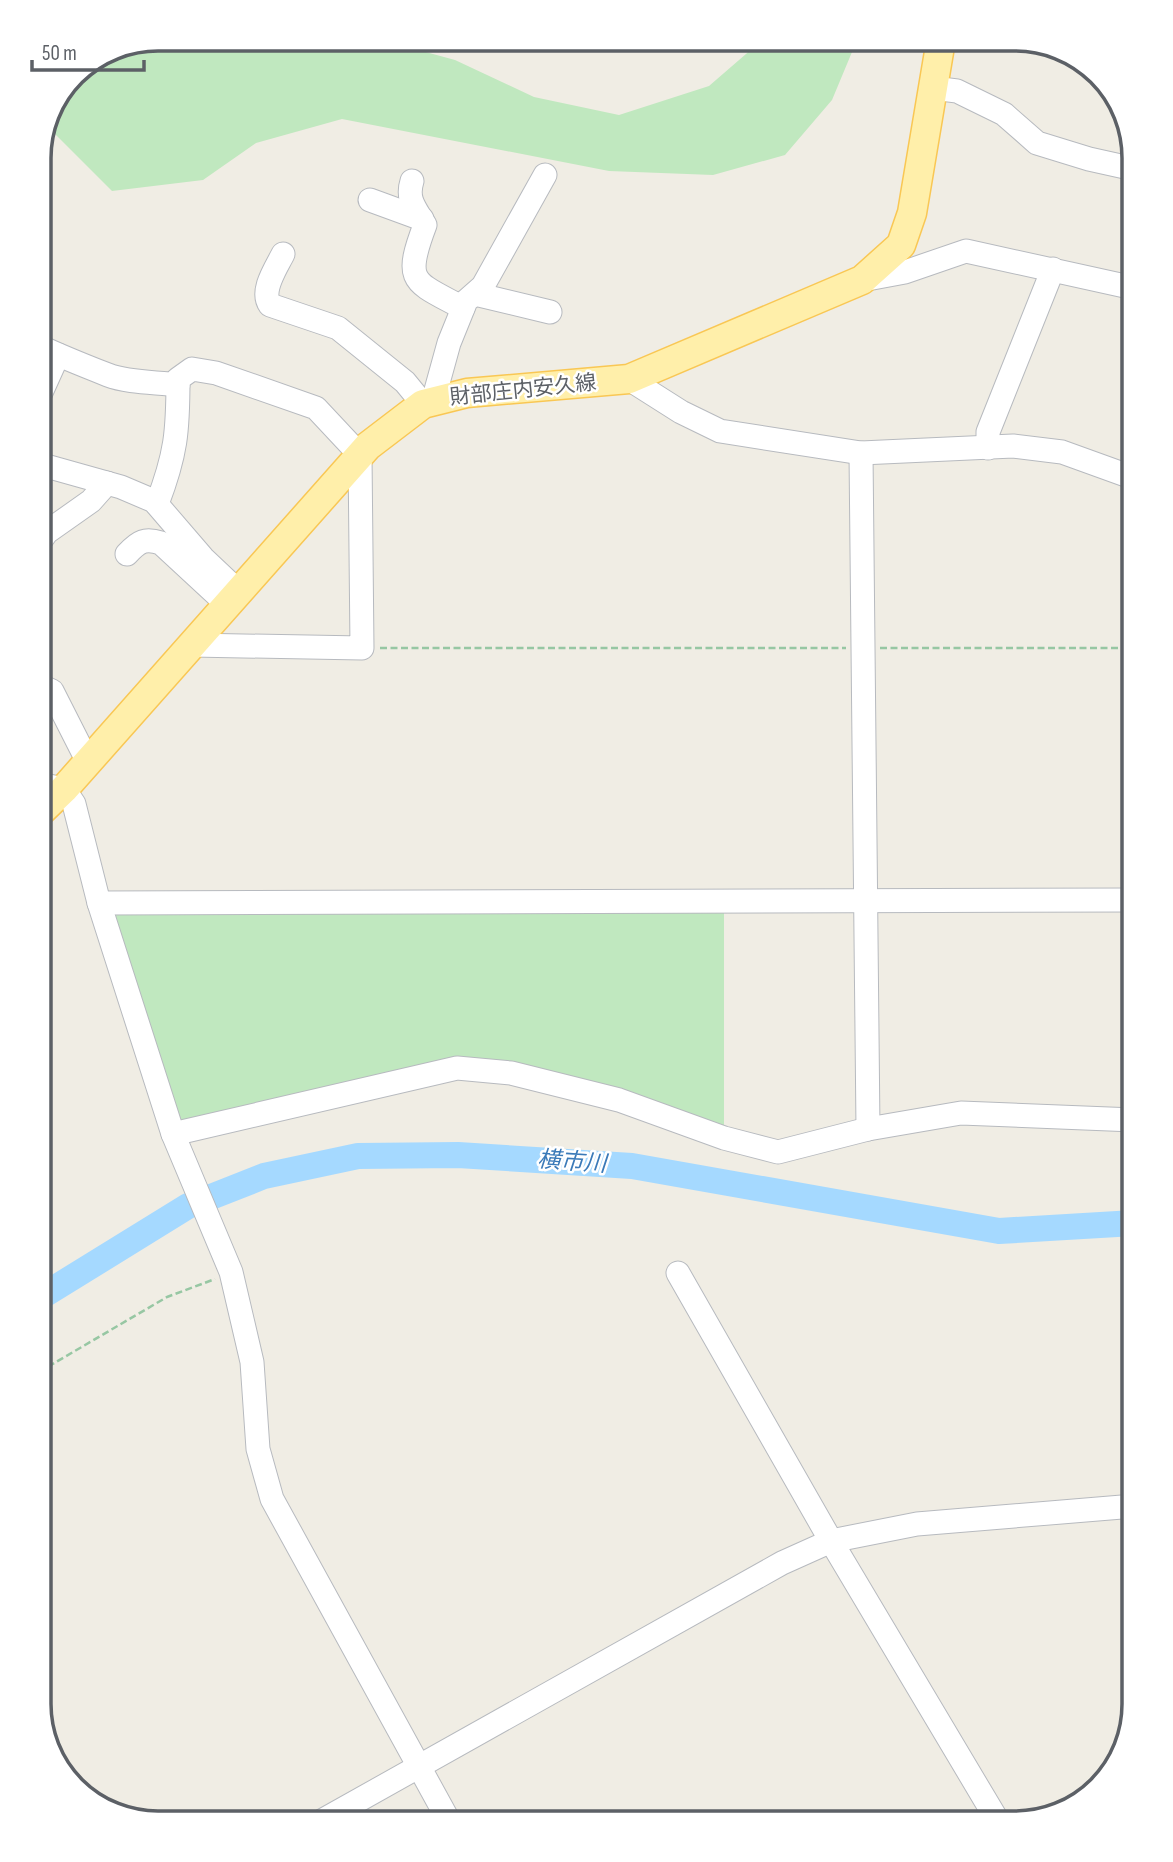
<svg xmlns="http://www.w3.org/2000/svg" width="1173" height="1862" viewBox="0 0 1173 1862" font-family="'Sofia Sans Condensed','Noto Sans JP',sans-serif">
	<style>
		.green { fill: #c0e8bf }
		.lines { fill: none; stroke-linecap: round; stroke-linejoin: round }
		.river { stroke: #a5d9ff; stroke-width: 26 }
		.minor-casing { stroke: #b7babf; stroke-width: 25 }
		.major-casing { stroke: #f9c754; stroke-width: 31 }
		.path { stroke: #97c7a3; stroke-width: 2.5; stroke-dasharray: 7 3.5; stroke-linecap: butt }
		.minor { stroke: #fff; stroke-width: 23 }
		.major { stroke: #ffefaa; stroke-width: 28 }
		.labels { text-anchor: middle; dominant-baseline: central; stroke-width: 5; stroke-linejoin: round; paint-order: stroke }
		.street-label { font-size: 21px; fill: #5c6066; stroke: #fff }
		.water-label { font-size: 23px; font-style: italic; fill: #3b7ab8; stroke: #fff }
		.rim { fill: none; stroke: #5c6066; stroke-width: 3.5 }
	</style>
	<rect width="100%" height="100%" fill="#f0ede4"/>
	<!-- green -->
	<g class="green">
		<polygon points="857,40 832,100 785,155 713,175 609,171 342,119 256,143 203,180 112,191 49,128 74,73 113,47 223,46 256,52 307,46 400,45 455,60 534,97 619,115 709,86 761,41"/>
		<polygon points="724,900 724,1138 483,1068 173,1134 99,903"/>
	</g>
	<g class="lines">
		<!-- river -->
		<polyline class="river" points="39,1298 188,1206 264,1176 358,1156 458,1155 632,1166 999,1231 1134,1223"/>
		<!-- minor casing -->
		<g class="minor-casing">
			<g id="minor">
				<polyline points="933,88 957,91 1004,114 1037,143 1089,159 1134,169"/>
				<path d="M412,181C406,200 416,209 425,225C403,283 413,281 463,308"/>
				<polyline points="370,200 422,219"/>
				<path d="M283,254C276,268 260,291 270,305L338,328L405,382L423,404"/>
				<polyline points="862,280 905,272 966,251 1134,288"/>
				<polyline points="475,294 550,312"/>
				<path d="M39,346C62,357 85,366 108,375C129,383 157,382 178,385"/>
				<polyline points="629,379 681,412 720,431 861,453 1013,446 1062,452 1134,478"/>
				<polyline points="39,397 58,355"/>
				<polyline points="433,401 449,343 466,301 483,286 545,175"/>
				<polyline points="988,448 988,432 1053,269"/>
				<polyline points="861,453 868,1129"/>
				<polyline points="39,464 121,487 154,501 203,558 239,592"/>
				<path d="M157,504C176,454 178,432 178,379L192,369L216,373L316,408L360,455L362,648L192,645"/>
				<path d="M127,554C139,541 145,538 161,543L228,605"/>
				<polyline points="39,575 39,543 47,532 91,501 107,483"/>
				<polyline points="39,685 52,691 88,762"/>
				<polyline points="39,784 64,789 74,804 99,903 173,1134 231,1272 252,1362 258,1449 272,1499 450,1823"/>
				<polyline points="99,903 1134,900"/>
				<polyline points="173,1134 457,1068 511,1073 619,1100 724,1138 778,1152 868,1129 961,1113 1134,1120"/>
				<polyline points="678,1273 831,1541 999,1823"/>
				<polyline points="318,1823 782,1563 831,1541 917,1524 1134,1506"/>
			</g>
		</g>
		<!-- major casing -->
		<g class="major-casing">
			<polyline id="major" points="39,813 64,789 368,446 423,404 467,393 629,379 862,280 901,245 912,213 941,40"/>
		</g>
		<!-- path -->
		<g class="path">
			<polyline points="380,648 846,648"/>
			<polyline points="880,648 1134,648"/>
			<polyline points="39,1372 167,1297 215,1279"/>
		</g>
		<!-- minor -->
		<use href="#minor" class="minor"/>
		<!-- major -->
		<use href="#major" class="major"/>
	</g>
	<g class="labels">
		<!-- street labels -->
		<g class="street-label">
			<text transform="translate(523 390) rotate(-6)">財部庄内安久線</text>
		</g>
		<!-- water labels -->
		<g class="water-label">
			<text transform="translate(572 1162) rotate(4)">横市川</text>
		</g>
	</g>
	<!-- crop -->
	<path d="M0 0H1173V1862H0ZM158 51H1015A107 107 0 0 1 1122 158V1704A107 107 0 0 1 1015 1811H158A107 107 0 0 1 51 1704V158A107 107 0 0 1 158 51Z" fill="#fff" fill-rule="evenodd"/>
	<path class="rim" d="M158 51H1015A107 107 0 0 1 1122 158V1704A107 107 0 0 1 1015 1811H158A107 107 0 0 1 51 1704V158A107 107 0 0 1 158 51Z"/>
	<!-- scale -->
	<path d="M32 60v10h112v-10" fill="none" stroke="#5c6066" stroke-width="3.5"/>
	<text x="42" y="60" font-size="21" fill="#5c6066" stroke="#ffffff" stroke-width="5" paint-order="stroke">50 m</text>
</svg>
